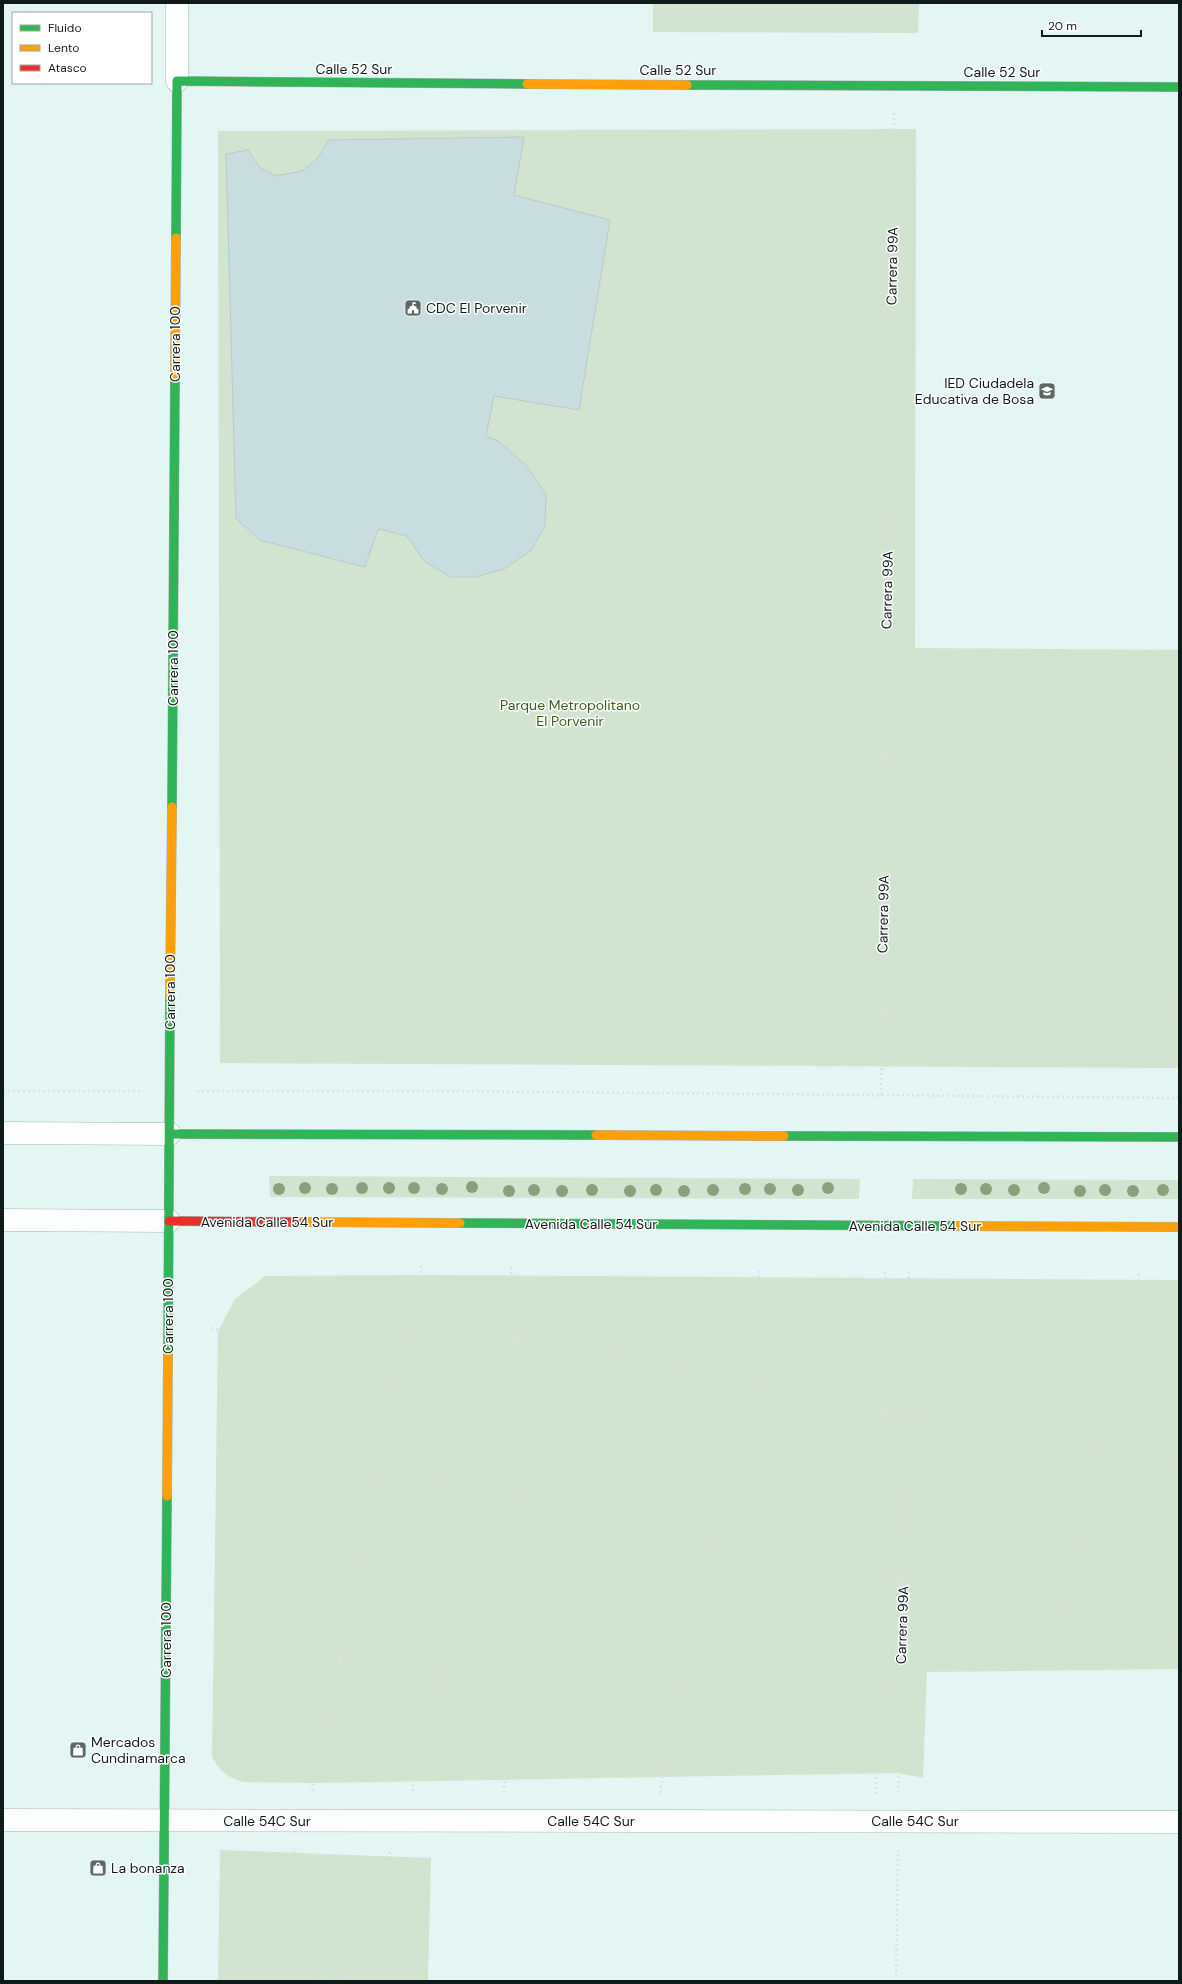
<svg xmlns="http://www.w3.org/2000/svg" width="1182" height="1984" viewBox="0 0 1182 1984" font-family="'DM Sans',sans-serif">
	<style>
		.green { fill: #d0e4d0 }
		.building { fill: #c8dde0; stroke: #bbc9c9 }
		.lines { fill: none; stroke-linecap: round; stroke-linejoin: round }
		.street-casing { stroke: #a6b4b3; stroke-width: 23 }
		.fast-casing { stroke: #a6b4b3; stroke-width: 10 }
		.slow-casing { stroke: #a6b4b3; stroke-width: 10 }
		.jam-casing { stroke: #a6b4b3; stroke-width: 10 }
		.path { stroke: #dbe0e0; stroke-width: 2.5; stroke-dasharray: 2 3; stroke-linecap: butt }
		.street { stroke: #fbfefd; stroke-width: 22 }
		.fast { stroke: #30b455; stroke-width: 9 }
		.slow { stroke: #ff9f0a; stroke-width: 9 }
		.jam { stroke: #e5322d; stroke-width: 9 }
		.tree { fill: #86a17c }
		.labels { text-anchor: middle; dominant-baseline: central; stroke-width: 3; stroke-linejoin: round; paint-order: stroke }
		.street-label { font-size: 14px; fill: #0f1b1a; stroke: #fff }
		.poi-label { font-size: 14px; fill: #0f1b1a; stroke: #fff; text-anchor: start }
		.park-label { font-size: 14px; fill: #395c1a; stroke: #fff }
	</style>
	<rect width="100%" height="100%" fill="#e4f6f4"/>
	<!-- green -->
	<g class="green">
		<polygon points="653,3 919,3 918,33 653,32"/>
		<polygon points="916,129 915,648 1179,650 1179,1068 220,1063 218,131"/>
		<polygon points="269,1176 860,1179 859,1199 270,1197"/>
		<polygon points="913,1179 1179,1180 1179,1199 912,1199"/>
		<path d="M421,1275L1179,1280V1669L927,1672L923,1778L898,1773L315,1783L243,1782C228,1777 219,1771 212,1757L218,1331L235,1299L265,1276Z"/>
		<polygon points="220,1850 431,1858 428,1981 218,1981"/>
	</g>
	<!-- building -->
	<polygon class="building" points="524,137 514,195 610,220 579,410 494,396 486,436 498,441 526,465 546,494 545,525 532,550 504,569 475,577 451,577 424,561 407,536 378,529 365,567 259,540 236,518 226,154 248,150 260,168 276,176 302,171 317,159 329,140"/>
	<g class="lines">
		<!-- street casing -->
		<g class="street-casing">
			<g id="street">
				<polyline points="177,3 177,81"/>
				<polyline points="3,1133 170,1134"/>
				<polyline points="3,1220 169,1221"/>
				<polyline points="3,1820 1179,1822"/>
			</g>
		</g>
		<!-- fast casing -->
		<g class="fast-casing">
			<g id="fast">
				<polyline points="687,85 1179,87"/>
				<polyline points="176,238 177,81 527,84"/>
				<polyline points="172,807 175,376"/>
				<polyline points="170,1134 596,1135"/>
				<polyline points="784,1136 1179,1137"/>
				<polyline points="460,1223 954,1226"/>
				<polyline points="168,1355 170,996"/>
				<polyline points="163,1981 167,1496"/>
			</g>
		</g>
		<!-- slow casing -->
		<g class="slow-casing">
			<g id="slow">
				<polyline points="527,84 687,85"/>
				<polyline points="175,376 176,238"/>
				<polyline points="170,996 172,807"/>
				<polyline points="596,1135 784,1136"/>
				<polyline points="297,1222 460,1223"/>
				<polyline points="954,1226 1179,1227"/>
				<polyline points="167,1496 168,1355"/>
			</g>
		</g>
		<!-- jam casing -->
		<g class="jam-casing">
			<polyline id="jam" points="169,1221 297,1222"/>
		</g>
		<!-- path -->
		<g class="path">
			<polyline points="885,756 1179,758"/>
			<polyline points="882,1010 1179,1008"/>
			<polyline points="3,1091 140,1091"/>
			<polyline points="197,1091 446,1091 1179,1098"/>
			<polyline points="881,1095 894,113"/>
			<polyline points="511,1267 515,1333"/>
			<polyline points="211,1328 399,1382"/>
			<polyline points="381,1467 480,1489"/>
			<polyline points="514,1495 713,1543 903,1578 1179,1636"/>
			<polyline points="1061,1612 1102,1456 1140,1271"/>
			<polyline points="340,1661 437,1682"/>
			<polyline points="510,1678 900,1688"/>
			<polyline points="312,1791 421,1275 421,1266"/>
			<polyline points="412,1791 514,1338"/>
			<path d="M504,1793C511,1640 514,1486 515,1332L1179,1472"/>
			<polyline points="660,1793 680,1682 713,1543 743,1381 760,1268"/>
			<polyline points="898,1793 909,1270"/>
			<polyline points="876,1794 885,1269"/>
			<polyline points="270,1981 296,1848"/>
			<polyline points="307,1981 366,1974"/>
			<polyline points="365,1981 388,1856 392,1848"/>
			<polyline points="896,1981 898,1850"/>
		</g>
		<!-- street -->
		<use href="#street" class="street"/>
		<!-- fast -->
		<use href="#fast" class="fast"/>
		<!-- slow -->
		<use href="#slow" class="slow"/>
		<!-- jam -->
		<use href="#jam" class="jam"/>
	</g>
	<!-- trees -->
	<g class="tree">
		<circle cx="472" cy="1187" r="6"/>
		<circle cx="305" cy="1188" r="6"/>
		<circle cx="362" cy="1188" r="6"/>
		<circle cx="389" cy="1188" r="6"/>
		<circle cx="414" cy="1188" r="6"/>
		<circle cx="828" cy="1188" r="6"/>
		<circle cx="1044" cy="1188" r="6"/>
		<circle cx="279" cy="1189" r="6"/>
		<circle cx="332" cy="1189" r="6"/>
		<circle cx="442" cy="1189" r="6"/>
		<circle cx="745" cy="1189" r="6"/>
		<circle cx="770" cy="1189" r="6"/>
		<circle cx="961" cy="1189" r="6"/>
		<circle cx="986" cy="1189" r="6"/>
		<circle cx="534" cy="1190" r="6"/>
		<circle cx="592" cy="1190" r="6"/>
		<circle cx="656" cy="1190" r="6"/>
		<circle cx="713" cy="1190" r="6"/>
		<circle cx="798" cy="1190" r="6"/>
		<circle cx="1014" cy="1190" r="6"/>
		<circle cx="1105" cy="1190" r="6"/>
		<circle cx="1163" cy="1190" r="6"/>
		<circle cx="509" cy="1191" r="6"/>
		<circle cx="562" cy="1191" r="6"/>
		<circle cx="630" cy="1191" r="6"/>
		<circle cx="684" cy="1191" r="6"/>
		<circle cx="1080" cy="1191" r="6"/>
		<circle cx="1133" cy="1191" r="6"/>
	</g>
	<!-- icons -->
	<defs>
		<g id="civic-square" transform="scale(0.9)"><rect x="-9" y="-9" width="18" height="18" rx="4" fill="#5a6866" stroke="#fff"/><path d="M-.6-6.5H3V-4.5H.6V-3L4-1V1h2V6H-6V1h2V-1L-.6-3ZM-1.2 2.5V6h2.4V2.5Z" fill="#fff"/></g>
		<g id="school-square" transform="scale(0.9)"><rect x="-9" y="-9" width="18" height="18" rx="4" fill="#5a6866" stroke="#fff"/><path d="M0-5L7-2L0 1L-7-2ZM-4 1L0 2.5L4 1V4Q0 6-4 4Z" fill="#fff"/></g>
		<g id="shop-square" transform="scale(0.9)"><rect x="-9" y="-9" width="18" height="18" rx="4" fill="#5a6866" stroke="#fff"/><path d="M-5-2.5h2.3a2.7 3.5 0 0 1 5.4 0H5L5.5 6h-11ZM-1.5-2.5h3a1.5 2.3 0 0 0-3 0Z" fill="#fff"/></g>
	</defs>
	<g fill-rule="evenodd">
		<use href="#civic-square" x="413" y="308"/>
		<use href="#school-square" x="1047" y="391"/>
		<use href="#shop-square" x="78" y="1750"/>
		<use href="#shop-square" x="98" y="1868"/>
	</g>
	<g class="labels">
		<!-- street labels -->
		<g class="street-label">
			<text x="354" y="69">Calle 52 Sur</text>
			<text x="678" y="70">Calle 52 Sur</text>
			<text x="1002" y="72">Calle 52 Sur</text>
			<text transform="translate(892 266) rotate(-89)">Carrera 99A</text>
			<text transform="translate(175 344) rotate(-90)">Carrera 100</text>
			<text transform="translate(887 590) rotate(-89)">Carrera 99A</text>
			<text transform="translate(173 668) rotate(-90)">Carrera 100</text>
			<text transform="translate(883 914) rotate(-89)">Carrera 99A</text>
			<text transform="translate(170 992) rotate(-90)">Carrera 100</text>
			<text x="267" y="1222">Avenida Calle 54 Sur</text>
			<text x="591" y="1224">Avenida Calle 54 Sur</text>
			<text x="915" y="1226">Avenida Calle 54 Sur</text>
			<text transform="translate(168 1316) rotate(-90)">Carrera 100</text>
			<text transform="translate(902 1625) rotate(-88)">Carrera 99A</text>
			<text transform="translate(166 1640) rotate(-90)">Carrera 100</text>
			<text x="267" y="1821">Calle 54C Sur</text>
			<text x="591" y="1821">Calle 54C Sur</text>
			<text x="915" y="1821">Calle 54C Sur</text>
		</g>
		<!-- poi labels -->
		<g class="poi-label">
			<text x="426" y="308">CDC El Porvenir</text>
			<text x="1034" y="383" text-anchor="end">IED Ciudadela<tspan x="1034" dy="16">Educativa de Bosa</tspan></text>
			<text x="91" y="1742">Mercados<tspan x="91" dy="16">Cundinamarca</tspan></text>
			<text x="111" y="1868">La bonanza</text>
		</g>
		<!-- park labels -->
		<g class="park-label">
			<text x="570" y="705">Parque Metropolitano<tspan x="570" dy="16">El Porvenir</tspan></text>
		</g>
	</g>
	<!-- border -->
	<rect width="1182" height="1984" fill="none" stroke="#0f1b1a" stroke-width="8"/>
	<!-- legend -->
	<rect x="12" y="12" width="140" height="72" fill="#ffffff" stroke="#9fa4a3"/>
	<rect x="20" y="25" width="20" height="6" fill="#30b455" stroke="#9fa4a3"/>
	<text x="48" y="32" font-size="12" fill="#0f1b1a">Fluido</text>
	<rect x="20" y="45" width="20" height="6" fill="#ff9f0a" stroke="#9fa4a3"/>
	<text x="48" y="52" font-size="12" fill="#0f1b1a">Lento</text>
	<rect x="20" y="65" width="20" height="6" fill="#e5322d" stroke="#9fa4a3"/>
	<text x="48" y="72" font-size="12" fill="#0f1b1a">Atasco</text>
	<!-- scale -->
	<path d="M1042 30v6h99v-6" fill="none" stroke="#0f1b1a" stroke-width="2"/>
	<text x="1048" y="30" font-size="12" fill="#0f1b1a" stroke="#ffffff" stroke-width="3" paint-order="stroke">20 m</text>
</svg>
